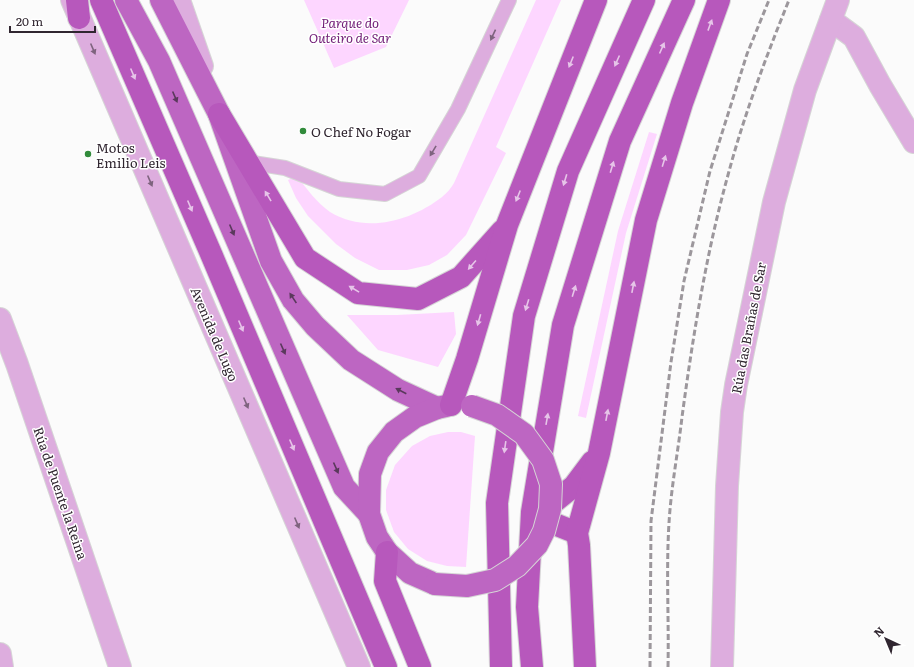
<svg xmlns="http://www.w3.org/2000/svg" width="914" height="667" viewBox="0 0 914 667" font-family="Literata,serif">
	<style>
		.green { fill: #fdd6ff }
		.lines { fill: none; stroke-linecap: round; stroke-linejoin: round }
		.service-casing { stroke: #d6d5d6; stroke-width: 16 }
		.minor-casing { stroke: #d6d5d6; stroke-width: 24 }
		.primary-casing { stroke: #d6d5d6; stroke-width: 24 }
		.trunk-casing { stroke: #d6d5d6; stroke-width: 24 }
		.service { stroke: #ddadde; stroke-width: 14 }
		.minor { stroke: #ddadde; stroke-width: 22 }
		.primary { stroke: #bd66c2; stroke-width: 22 }
		.trunk { stroke: #b758bc; stroke-width: 22 }
		.rail { stroke: #9c979c; stroke-width: 3; stroke-dasharray: 6 3; stroke-linecap: butt }
		.primary-bridge-casing { stroke: #d6d5d6; stroke-width: 24; stroke-linecap: butt }
		.primary-bridge { stroke: #bd66c2; stroke-width: 22 }
		.oneway { fill: #e6c5e8 }
		.oneway2 { fill: #7e637e }
		.oneway3 { fill: #5a395c }
		.poi-dot { fill: #318b3b; stroke: #fff; stroke-width: 1.5 }
		.labels { text-anchor: middle; dominant-baseline: central; stroke-width: 3; stroke-linejoin: round; paint-order: stroke }
		.park-label { font-size: 13px; font-style: italic; fill: #711c77; stroke: #fff }
		.poi-label { font-size: 13px; fill: #302630; stroke: #fff; text-anchor: start }
		.street-label { font-size: 13px; fill: #302630; stroke: #fff }
	</style>
	<rect width="100%" height="100%" fill="#fbfbfb"/>
	<!-- green -->
	<g class="green">
		<polygon points="304,0 409,0 386,47 334,68"/>
		<path d="M536,0H561L496,147L506,153L466,235L447,255L429,265L407,270H379L355,258L336,244L308,216L296,198L288,180L297,176C306,188 317,203 330,212C366,234 411,221 442,197C447,193 451,188 454,183Z"/>
		<polygon points="649,132 657,134 626,233 586,418 578,416 618,231"/>
		<polygon points="454,312 456,334 438,367 378,350 347,315 397,315"/>
		<polygon points="448,432 461,432 475,436 466,567 447,566 427,561 408,549 394,532 386,510 386,490 395,465 412,446 430,436"/>
	</g>
	<g class="lines">
		<!-- service casing -->
		<g class="service-casing">
			<polyline id="service" points="247,162 285,168 339,189 385,194 419,176 458,109 509,0"/>
		</g>
		<!-- minor casing -->
		<g class="minor-casing">
			<g id="minor">
				<polyline points="72,0 359,667"/>
				<polyline points="179,0 202,66"/>
				<polyline points="831,20 854,37 880,85 914,142"/>
				<polyline points="0,319 17,364 120,667"/>
				<polyline points="0,654 2,667"/>
				<polyline points="722,667 727,486 732,412 736,385 774,202 805,90 838,0"/>
			</g>
		</g>
		<!-- primary casing -->
		<g class="primary-casing">
			<g id="primary">
				<polyline points="126,0 159,61 344,487 369,514"/>
				<polyline points="161,0 219,114 271,261 293,300 315,326 351,360 398,390 437,408"/>
				<polyline points="435,584 410,573 387,552 377,537 369,514 370,474 378,452 394,432 415,417 437,408 446,406"/>
			</g>
		</g>
		<!-- trunk casing -->
		<g class="trunk-casing">
			<g id="trunk">
				<polyline points="77,0 79,18"/>
				<polyline points="101,0 212,256 386,667"/>
				<polyline points="219,114 305,258 358,293 418,299 461,277 502,231"/>
				<polyline points="451,405 467,359 507,225 596,0"/>
				<polyline points="550,505 574,486 592,462"/>
				<polyline points="547,521 577,533"/>
				<polyline points="387,552 385,581 420,667"/>
				<polyline points="501,667 497,503 524,316 568,171 644,0"/>
				<polyline points="532,667 527,607 532,512 563,325 620,141 684,0"/>
				<polyline points="585,667 579,545 577,533 599,453 646,220 682,103 719,0"/>
			</g>
		</g>
		<!-- service -->
		<use href="#service" class="service"/>
		<!-- minor -->
		<use href="#minor" class="minor"/>
		<!-- primary -->
		<use href="#primary" class="primary"/>
		<!-- trunk -->
		<use href="#trunk" class="trunk"/>
		<!-- rail -->
		<g class="rail">
			<polyline points="650,667 651,521 671,362 684,281 710,171 747,54 769,0"/>
			<path d="M668,667C669,619 666,571 669,523C671,488 678,452 682,417C693,336 706,254 728,175C744,115 766,57 789,0"/>
		</g>
		<!-- primary-bridge casing -->
		<g class="primary-bridge-casing">
			<polyline id="primary-bridge" points="435,584 467,586 495,580 517,566 537,545 544,531 550,509 551,484 543,460 524,434 497,415 472,406"/>
		</g>
		<!-- primary-bridge -->
		<use href="#primary-bridge" class="primary-bridge"/>
	</g>
	<!-- one-way arrows -->
	<defs><path id="oneway-solid" d="M-6-.8H1V-3.2L6.5 0L1 3.2V.8H-6Z"/></defs>
	<g class="oneway">
		<use href="#oneway-solid" transform="translate(710 25) rotate(-70)"/>
		<use href="#oneway-solid" transform="translate(662 48) rotate(-66)"/>
		<use href="#oneway-solid" transform="translate(617 61) rotate(114)"/>
		<use href="#oneway-solid" transform="translate(571 62) rotate(112)"/>
		<use href="#oneway-solid" transform="translate(133 74) rotate(67)"/>
		<use href="#oneway-solid" transform="translate(664 161) rotate(-73)"/>
		<use href="#oneway-solid" transform="translate(612 167) rotate(-73)"/>
		<use href="#oneway-solid" transform="translate(565 180) rotate(107)"/>
		<use href="#oneway-solid" transform="translate(268 196) rotate(-121)"/>
		<use href="#oneway-solid" transform="translate(518 196) rotate(112)"/>
		<use href="#oneway-solid" transform="translate(190 206) rotate(67)"/>
		<use href="#oneway-solid" transform="translate(472 265) rotate(131)"/>
		<use href="#oneway-solid" transform="translate(633 287) rotate(-79)"/>
		<use href="#oneway-solid" transform="translate(354 289) rotate(-149)"/>
		<use href="#oneway-solid" transform="translate(574 291) rotate(-73)"/>
		<use href="#oneway-solid" transform="translate(527 305) rotate(107)"/>
		<use href="#oneway-solid" transform="translate(479 320) rotate(106)"/>
		<use href="#oneway-solid" transform="translate(241 326) rotate(67)"/>
		<use href="#oneway-solid" transform="translate(607 415) rotate(-79)"/>
		<use href="#oneway-solid" transform="translate(547 419) rotate(-80)"/>
		<use href="#oneway-solid" transform="translate(292 445) rotate(67)"/>
		<use href="#oneway-solid" transform="translate(505 447) rotate(98)"/>
	</g>
	<g class="oneway2">
		<use href="#oneway-solid" transform="translate(493 35) rotate(115)"/>
		<use href="#oneway-solid" transform="translate(93 49) rotate(67)"/>
		<use href="#oneway-solid" transform="translate(433 151) rotate(121)"/>
		<use href="#oneway-solid" transform="translate(150 181) rotate(67)"/>
		<use href="#oneway-solid" transform="translate(246 403) rotate(67)"/>
		<use href="#oneway-solid" transform="translate(297 523) rotate(67)"/>
	</g>
	<g class="oneway3">
		<use href="#oneway-solid" transform="translate(175 97) rotate(67)"/>
		<use href="#oneway-solid" transform="translate(232 230) rotate(67)"/>
		<use href="#oneway-solid" transform="translate(293 298) rotate(-124)"/>
		<use href="#oneway-solid" transform="translate(283 349) rotate(66)"/>
		<use href="#oneway-solid" transform="translate(401 391) rotate(-153)"/>
		<use href="#oneway-solid" transform="translate(336 468) rotate(66)"/>
	</g>
	<!-- markers -->
	<g class="poi-dot">
		<circle cx="303" cy="131" r="4"/>
		<circle cx="88" cy="154" r="4"/>
	</g>
	<g class="labels">
		<!-- park labels -->
		<g class="park-label">
			<text x="350" y="22">Parque do<tspan x="350" dy="15">Outeiro de Sar</tspan></text>
		</g>
		<!-- poi labels -->
		<g class="poi-label">
			<text x="311" y="131">O Chef No Fogar</text>
			<text x="96" y="147">Motos<tspan x="96" dy="15">Emilio Leis</tspan></text>
		</g>
		<!-- street labels -->
		<g class="street-label">
			<text transform="translate(748 328) rotate(-79)">Rúa das Brañas de Sar</text>
			<text transform="translate(215 334) rotate(67)">Avenida de Lugo</text>
			<text transform="translate(61 493) rotate(71)">Rúa de Puente la Reina</text>
		</g>
	</g>
	<!-- north arrow -->
	<g transform="translate(886 639) rotate(316)" stroke="#ffffff" stroke-width="3" paint-order="stroke">
	<path d="M0-3L7 15L0 10L-7 15Z" fill="#302630"/>
	<text y="-6" font-size="11" font-weight="bold" text-anchor="middle" fill="#302630">N</text>
	</g>
	<!-- scale -->
	<path d="M10 26v6h85v-6" fill="none" stroke="#302630" stroke-width="2"/>
	<text x="16" y="26" font-size="12" fill="#302630" stroke="#ffffff" stroke-width="3" paint-order="stroke">20 m</text>
</svg>
